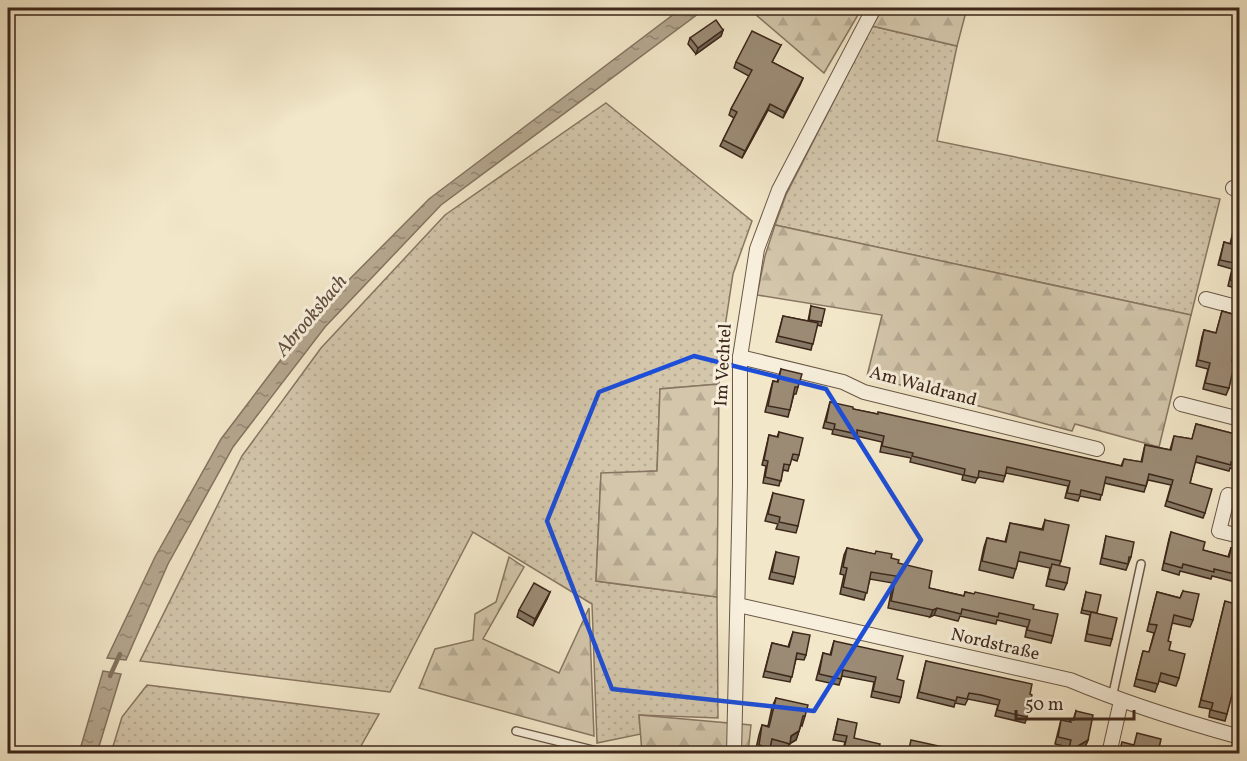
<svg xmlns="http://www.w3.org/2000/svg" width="1247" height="761" viewBox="0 0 1247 761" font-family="Vollkorn,serif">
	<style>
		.grass { fill: url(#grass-dots); stroke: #887662; stroke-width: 1.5 }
		.forest { fill: url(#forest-firs); stroke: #887662; stroke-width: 1.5 }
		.water { fill: url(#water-ripples); stroke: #847360; stroke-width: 1.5 }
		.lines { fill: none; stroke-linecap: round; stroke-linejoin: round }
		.stream { stroke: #847360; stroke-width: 4.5 }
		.lane-casing { stroke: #6a5746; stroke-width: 10 }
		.street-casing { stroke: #6a5746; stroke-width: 16 }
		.lane { stroke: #f7efdc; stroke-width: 7 }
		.street { stroke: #f7efdc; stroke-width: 14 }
		.wall { fill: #857865; stroke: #3d271a; stroke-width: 1.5 }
		.shaded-wall { fill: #6c6152; stroke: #3d271a; stroke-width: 1.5 }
		.building { fill: #9b8b75; stroke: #3d271a; stroke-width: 1.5 }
		.marked { fill: none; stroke: #1d4ed8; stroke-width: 4.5; stroke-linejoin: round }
		.labels { text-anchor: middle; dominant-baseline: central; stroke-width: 6; stroke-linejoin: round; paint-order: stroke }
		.street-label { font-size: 18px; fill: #3d271a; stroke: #f7efdc }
		.water-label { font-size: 20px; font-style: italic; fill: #614d3d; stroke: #f7efdc }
	</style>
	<defs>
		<pattern id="grass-dots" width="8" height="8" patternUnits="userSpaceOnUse" patternTransform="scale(1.5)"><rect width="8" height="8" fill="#d3c6ab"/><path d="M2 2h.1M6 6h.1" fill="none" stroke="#b6aa93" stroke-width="1.8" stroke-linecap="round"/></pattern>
		<pattern id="forest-firs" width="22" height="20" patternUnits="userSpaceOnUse" patternTransform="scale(1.5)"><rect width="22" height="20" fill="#d3c6ab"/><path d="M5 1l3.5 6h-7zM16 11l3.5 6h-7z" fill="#b6aa93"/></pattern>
		<pattern id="water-ripples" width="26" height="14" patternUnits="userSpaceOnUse" patternTransform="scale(1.5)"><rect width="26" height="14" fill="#b4a68e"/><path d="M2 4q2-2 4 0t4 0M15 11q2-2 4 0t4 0" fill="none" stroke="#948773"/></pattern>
	</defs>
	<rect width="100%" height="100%" fill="#f2e7c9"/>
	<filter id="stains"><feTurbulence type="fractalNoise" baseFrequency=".00333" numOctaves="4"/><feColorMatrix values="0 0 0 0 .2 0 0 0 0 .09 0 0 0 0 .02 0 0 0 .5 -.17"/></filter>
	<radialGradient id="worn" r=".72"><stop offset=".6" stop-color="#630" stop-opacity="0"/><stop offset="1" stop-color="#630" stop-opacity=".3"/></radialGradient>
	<!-- grass -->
	<g class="grass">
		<polygon points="872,26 957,46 937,141 1220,199 1191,315 775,225 786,195"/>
		<polygon points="606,103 752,221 733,274 725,327 719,384 660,389 657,471 601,474 596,581 717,597 718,718 639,715 641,734 597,743 592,604 473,532 390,692 140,661 242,456 321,348 445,215"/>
		<polygon points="147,685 379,714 357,753 111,753 122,717"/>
	</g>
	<!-- forest -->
	<g class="forest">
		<polygon points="748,8 862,8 824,73"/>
		<polygon points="883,8 967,8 957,46 872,26"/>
		<polygon points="775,225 1191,315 1159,447 1075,424 1072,431 867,376 882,315 757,295 765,256"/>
		<polygon points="719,384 717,597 596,581 601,473 657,471 660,389"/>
		<polygon points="509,557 524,567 483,639 559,673 589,608 594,736 419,688 435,649 473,640 475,614 496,602"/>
		<polygon points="639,715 751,725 748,753 642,753"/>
	</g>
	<!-- water -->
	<g class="water">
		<polygon points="682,8 706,8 441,205 325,327 233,447 168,564 126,660 107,658 155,557 221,439 317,312 429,199"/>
		<polygon points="103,671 121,674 97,753 79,753"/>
	</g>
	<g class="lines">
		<!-- stream -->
		<polyline class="stream" points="110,676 120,654"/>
		<!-- lane casing -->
		<g class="lane-casing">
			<g id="lane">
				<polyline points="1112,698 1141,564"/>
				<polyline points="516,731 609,754"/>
			</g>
		</g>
		<!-- street casing -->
		<g class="street-casing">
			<g id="street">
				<polyline points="1233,188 1240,190"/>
				<polyline points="1206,299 1240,308"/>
				<polyline points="740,357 843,382 864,392 1097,449"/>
				<polyline points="1181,404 1240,419"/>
				<polyline points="1240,498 1228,495 1219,531 1240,536"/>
				<path d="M738,605L1070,680C1125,703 1182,721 1240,737"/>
				<polyline points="734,754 740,484 740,357 757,249 779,190 874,8"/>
				<polyline points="1109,754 1121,701"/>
			</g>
		</g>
		<!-- lane -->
		<use href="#lane" class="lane"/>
		<!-- street -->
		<use href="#street" class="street"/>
	</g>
	<!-- wall -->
	<g class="wall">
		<polygon points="723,30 721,36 696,54 688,44 690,38"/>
		<polygon points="781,45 772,62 803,78 800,85 783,118 768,110 742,158 720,146 734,118 729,115 731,109 749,76 734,68 736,62"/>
		<polygon points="1239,208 1239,289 1228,286 1232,269 1218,265 1224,242 1230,244"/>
		<polygon points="811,306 822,322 821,326 817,325 811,350 776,342 783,316 808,321"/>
		<polygon points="1222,311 1239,316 1239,344 1236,343 1232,361 1229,388 1226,395 1203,389 1208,369 1196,366 1202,337 1204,330 1216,333"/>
		<polygon points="781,369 798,387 796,394 794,394 788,417 765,412 771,388 773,381 777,382"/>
		<polygon points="830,402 853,409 1121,466 1124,459 1141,462 1145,445 1170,450 1174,436 1192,439 1196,424 1239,435 1239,471 1230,468 1229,471 1195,462 1190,483 1205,513 1203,518 1165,506 1171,485 1148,480 1144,492 1104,483 1100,500 1080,496 1078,501 1065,498 1068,486 1006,473 1003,482 978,477 975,483 962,480 963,475 910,462 911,458 880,452 882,442 856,436 855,439 832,434 833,430 823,428"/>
		<polygon points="779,432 799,455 797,461 791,459 788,471 783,470 779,486 763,483 766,466 762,465 769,435 777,437"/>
		<polygon points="773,493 798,526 796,533 776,529 778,524 765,521"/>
		<polygon points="1045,520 1061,561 1059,566 1067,583 1064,590 1046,586 1050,568 1018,561 1013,578 979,570 984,547 987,538 1005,542 1010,523 1042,529"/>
		<polygon points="1171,532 1203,550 1228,557 1231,548 1239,550 1239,583 1212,576 1211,579 1180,571 1179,575 1162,570 1169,539"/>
		<polygon points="1106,536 1131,557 1126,570 1100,564"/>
		<polygon points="847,548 891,558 929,588 964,596 965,592 1033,609 1053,636 1051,643 1025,637 1027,627 997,620 996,624 960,616 958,621 934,615 930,617 888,608 893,583 870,579 864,600 840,594 844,575 840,574 844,555"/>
		<polygon points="776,552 795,577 793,584 769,579 774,559"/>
		<polygon points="1183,591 1193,620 1190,627 1172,623 1168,641 1169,650 1179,678 1176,686 1159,681 1155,692 1134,686 1143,651 1149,652 1154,633 1147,631 1157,592 1180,598"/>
		<polygon points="550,592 547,599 533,626 517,617 519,610"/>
		<polygon points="1086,592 1097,614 1112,639 1110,646 1085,641 1090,615 1081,613"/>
		<polygon points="1225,601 1235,671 1227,714 1225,721 1209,717 1210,709 1199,707"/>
		<polygon points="793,632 806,655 804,660 796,659 790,682 763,677 772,643 788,647"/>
		<polygon points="834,641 897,679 901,697 899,703 871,697 874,682 842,676 839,685 816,680 823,653 830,655"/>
		<polygon points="926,661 1030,694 1027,717 1025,723 995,716 998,705 968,699 965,705 955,703 954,707 917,698"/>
		<polygon points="776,698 805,716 802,726 801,725 796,740 789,744 786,753 769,749 768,753 755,753 759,735 762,725 768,726 772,707"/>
		<polygon points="1076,711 1088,740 1085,747 1074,753 1067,753 1068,747 1055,744 1061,720 1069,722 1070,719 1073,720"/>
		<polygon points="838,719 854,738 878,751 889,753 842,753 845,742 833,740"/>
	</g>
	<!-- shaded-wall -->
	<g class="shaded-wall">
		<polygon points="723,30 721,36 696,54 698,48"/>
		<polygon points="803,78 800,85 783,118 785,112"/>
		<polygon points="770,104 768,110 742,158 745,151"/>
		<polygon points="550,592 547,599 533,626 535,619"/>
		<polygon points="937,608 934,615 930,617 933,610"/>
		<polygon points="799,731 796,740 789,744 791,736"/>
		<polygon points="1088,740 1085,747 1074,753 1068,753 1068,752"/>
	</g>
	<!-- building -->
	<g class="building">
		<polygon points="716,20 723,30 698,48 690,38"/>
		<polygon points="752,31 781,45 772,62 803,78 785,112 770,104 745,151 723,140 737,112 731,109 752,70 736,62"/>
		<polygon points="1239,209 1239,283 1230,280 1234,263 1220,260 1224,242 1231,244"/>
		<polygon points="811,306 825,309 822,322 809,320"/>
		<polygon points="1222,311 1239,316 1239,337 1237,337 1232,361 1235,362 1229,388 1205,383 1210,363 1198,360 1204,330 1216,333"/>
		<polygon points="783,316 818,323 813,344 778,336"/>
		<polygon points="781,369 802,374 798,387 795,387 790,410 768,406 773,381 778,382"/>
		<polygon points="830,402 853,407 853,409 878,414 878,412 1122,466 1124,459 1142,462 1145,445 1171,450 1174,436 1192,439 1196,424 1239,435 1239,465 1231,462 1231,465 1197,456 1190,483 1212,489 1205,513 1167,501 1173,480 1149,474 1146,486 1106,477 1102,495 1081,490 1080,495 1067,493 1070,481 1007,467 1005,476 979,471 978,478 964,475 965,469 912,456 913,453 882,446 884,436 857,430 857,434 834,429 835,424 826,422"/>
		<polygon points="779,432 803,438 799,455 793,454 790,465 784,464 781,481 765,477 768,461 764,460 769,435 778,437"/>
		<polygon points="773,493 804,500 798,526 779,522 780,517 768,514"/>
		<polygon points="1045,520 1069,525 1061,561 1020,552 1016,569 982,561 987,538 1006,542 1010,523 1043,530"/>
		<polygon points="1171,532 1205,542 1203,550 1229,557 1231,548 1239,550 1239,575 1214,569 1214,572 1183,564 1182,568 1164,563"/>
		<polygon points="1106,536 1134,542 1131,557 1129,557 1128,564 1102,558"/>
		<polygon points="847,548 875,554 876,551 892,554 891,558 899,560 898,563 932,571 929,588 964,596 965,592 974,594 975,592 1034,605 1033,609 1058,614 1053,636 1027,630 1030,620 999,613 998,617 962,609 961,614 937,608 933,610 891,601 896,576 871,572 867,593 843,587 847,568 843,567"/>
		<polygon points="776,552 799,557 795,577 772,572"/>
		<polygon points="1052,564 1070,568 1067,583 1048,579"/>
		<polygon points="534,583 550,592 535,619 519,610"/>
		<polygon points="1183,591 1199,594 1193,620 1174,615 1168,641 1171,642 1169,650 1185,654 1179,678 1161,673 1158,684 1136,679 1143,651 1149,652 1157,625 1149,624 1157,592 1180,598"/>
		<polygon points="1086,592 1101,595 1097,613 1082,610"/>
		<polygon points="1225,601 1239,605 1239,656 1235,671 1238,672 1227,714 1211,710 1213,703 1201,700"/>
		<polygon points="1091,612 1117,618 1112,639 1087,634"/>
		<polygon points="793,632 810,635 806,655 797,653 792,677 765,671 772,643 789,647"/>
		<polygon points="834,641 903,656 897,679 904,681 901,697 873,691 876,677 843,670 841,679 819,674 823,653 831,655"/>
		<polygon points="926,661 1032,684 1030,694 1032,695 1027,717 997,710 1000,700 981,695 969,693 967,699 957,697 956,701 919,692"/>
		<polygon points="776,698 808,705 805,716 803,716 799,731 791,736 790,744 772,739 770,748 759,745 762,725 769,727"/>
		<polygon points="1076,711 1093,715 1088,740 1068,752 1071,740 1058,737 1061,720 1071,722 1070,719 1074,720"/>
		<polygon points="838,719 857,723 854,738 880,744 878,751 889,753 843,753 847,736 835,734"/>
		<polygon points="1137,733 1161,739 1158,753 1119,753 1122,742 1134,745"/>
		<polygon points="911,740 948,748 947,753 908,753"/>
		<polygon points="1192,750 1206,753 1191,753"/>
	</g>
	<!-- marked area -->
	<path class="marked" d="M694,356L826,389L921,540L814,711L612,689L547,521L599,392Z"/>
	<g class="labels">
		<!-- street labels -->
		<g class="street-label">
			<text transform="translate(724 365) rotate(-87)">Im Vechtel</text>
			<text transform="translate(923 387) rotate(15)">Am Waldrand</text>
			<text transform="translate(995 645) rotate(13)">Nordstraße</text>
		</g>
		<!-- water labels -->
		<g class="water-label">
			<text transform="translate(312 316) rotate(-50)">Abrooksbach</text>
		</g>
	</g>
	<!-- margin -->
	<rect width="1247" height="761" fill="none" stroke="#f2e7c9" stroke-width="30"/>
	<rect x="9" y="9" width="1229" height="743" fill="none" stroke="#3d271a" stroke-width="3"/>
	<rect x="15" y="15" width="1217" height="731" fill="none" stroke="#3d271a" stroke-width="1.5"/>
	<!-- scale -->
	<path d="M1016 710v9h118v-9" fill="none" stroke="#3d271a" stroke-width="3"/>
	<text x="1025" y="710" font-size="18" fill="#3d271a" stroke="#f7efdc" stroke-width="4.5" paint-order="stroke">50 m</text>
	<rect width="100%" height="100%" filter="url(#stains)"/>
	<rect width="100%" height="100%" fill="url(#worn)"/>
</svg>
